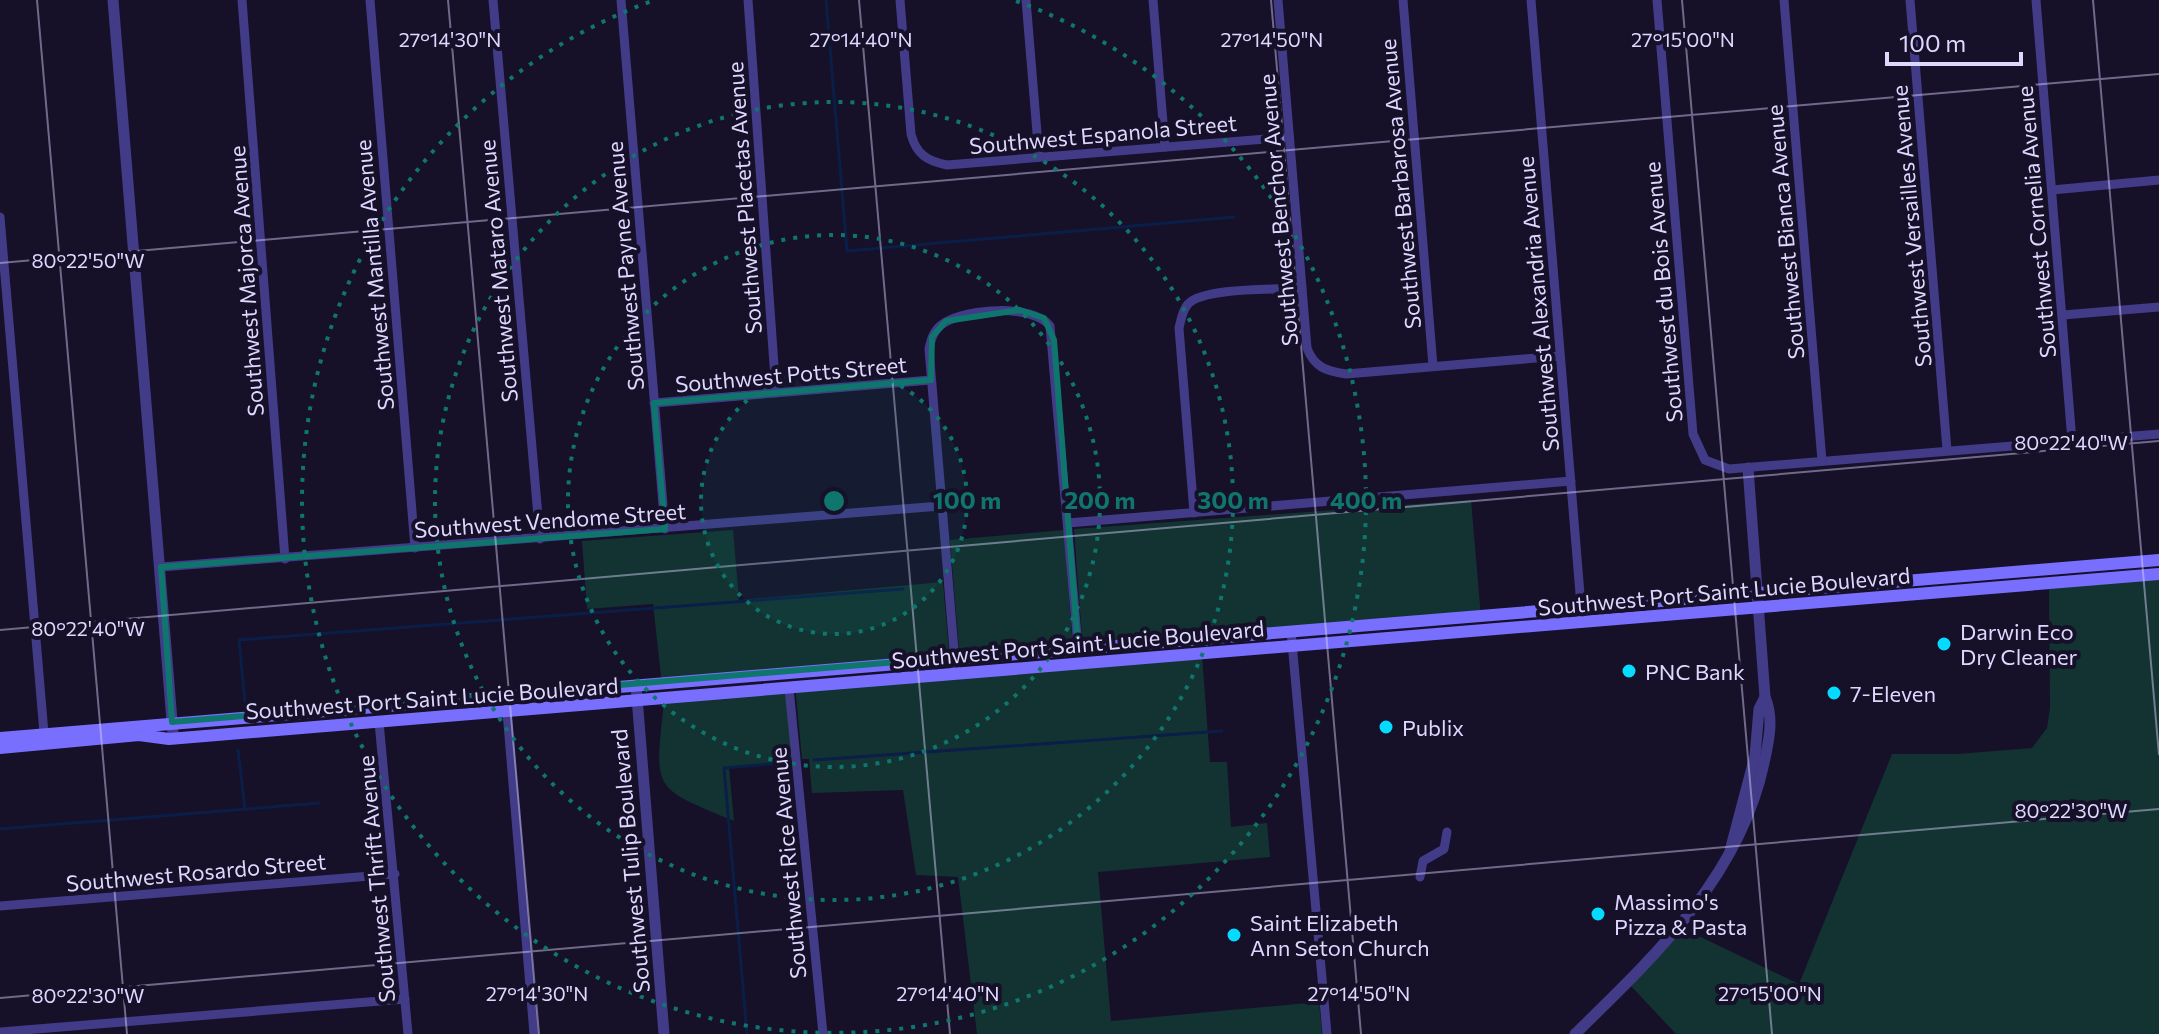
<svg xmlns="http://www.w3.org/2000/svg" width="2159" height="1034" viewBox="0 0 2159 1034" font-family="Commissioner,sans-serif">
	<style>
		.green { fill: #133333 }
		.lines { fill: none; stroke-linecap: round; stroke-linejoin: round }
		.stream { stroke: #0a1e48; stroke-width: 3 }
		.minor { stroke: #413b88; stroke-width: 9 }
		.tertiary { stroke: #413b88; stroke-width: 11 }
		.secondary { stroke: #796fff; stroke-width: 12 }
		.marked { fill: none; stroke: #0f766e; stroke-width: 6; stroke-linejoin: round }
		.ticks { fill: none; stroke: #ded8ff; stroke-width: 2; stroke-opacity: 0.45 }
		.ring { fill: none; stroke: #0f766e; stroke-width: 4; stroke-dasharray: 4 8 }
		.poi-dot { fill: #04dbff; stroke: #161029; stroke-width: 3 }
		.labels { text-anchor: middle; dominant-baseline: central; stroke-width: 8; stroke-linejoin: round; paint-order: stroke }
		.street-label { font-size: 22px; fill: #ded8ff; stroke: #161029 }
		.poi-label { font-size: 22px; fill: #ded8ff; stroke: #161029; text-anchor: start }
		.ticks-label { font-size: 20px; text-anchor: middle; fill: #ded8ff; stroke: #161029; stroke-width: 8; stroke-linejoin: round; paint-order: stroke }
		.centre { fill: #0f766e; stroke: #161029; stroke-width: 4 }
		.ring-label { font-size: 24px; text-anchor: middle; font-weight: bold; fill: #0f766e; stroke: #161029; stroke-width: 8; stroke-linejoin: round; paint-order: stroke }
	</style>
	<rect width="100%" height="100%" fill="#161029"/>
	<!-- green -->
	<g class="green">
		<polygon points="1471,500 1481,617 1083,650 1074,529"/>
		<polygon points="733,530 739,600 943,582 950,662 662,685 653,604 587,609 582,541"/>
		<polygon points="1064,530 1073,651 960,661 950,540"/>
		<polygon points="2159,579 2159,1034 1676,1034 1631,986 1684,929 1799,984 1892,754 1957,754 2032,748 2047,728 2050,708 2049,589"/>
		<polygon points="1202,655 1210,762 1227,762 1231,827 1267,823 1270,857 1098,872 1111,1021 1319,1002 1322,1034 977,1034 958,877 916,875 903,790 812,793 809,759 802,759 795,684"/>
		<path d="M785,685L792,761L729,767L734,821C650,786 655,791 664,701Z"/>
	</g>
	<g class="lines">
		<!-- stream -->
		<g class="stream">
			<polyline points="826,0 847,251 1234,217"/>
			<polyline points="245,702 239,640 903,589"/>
			<polyline points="238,750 245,809"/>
			<polyline points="814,760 1222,731"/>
			<polyline points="0,829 319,803"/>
			<polyline points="747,1034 724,768 784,763"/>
		</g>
		<!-- minor -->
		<g class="minor">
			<polyline points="242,0 285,559"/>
			<polyline points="370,0 415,548"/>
			<polyline points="493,0 540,539"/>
			<polyline points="621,0 665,529"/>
			<polyline points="748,0 776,393"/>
			<path d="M900,0L911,134C916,154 927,161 947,165L1289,137"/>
			<polyline points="1026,0 1039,157"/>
			<polyline points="1153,0 1165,147"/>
			<path d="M1278,0L1307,348C1314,367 1326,371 1346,374L1560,356"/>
			<polyline points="1403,0 1433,366"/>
			<polyline points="1531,0 1581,606"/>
			<polyline points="1657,0 1693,434 1705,460 1729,469 2159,434"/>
			<polyline points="1784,0 1822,461"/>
			<polyline points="1910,0 1947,450"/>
			<polyline points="2036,0 2072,441"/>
			<polyline points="2052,190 2159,180"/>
			<polyline points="0,217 44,733"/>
			<polyline points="2063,315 2159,307"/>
			<polyline points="654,403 931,380"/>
			<path d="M1194,513L1179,328C1181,320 1182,311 1188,304C1204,287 1277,290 1302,288"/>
			<polyline points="1068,523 1571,481"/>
			<polyline points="161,567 941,506"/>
			<polyline points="1291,631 1327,1034"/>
			<path d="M956,674L929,349C931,339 934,329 944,323C967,308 1033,304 1050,326L1078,647"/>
			<polyline points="789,688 823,1034"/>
			<polyline points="507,712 534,1034"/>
			<polyline points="379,722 408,1034"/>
			<polyline points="1420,877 1423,861 1444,849 1447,832"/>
			<polyline points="0,906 395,874"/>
			<polyline points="0,1032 405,999"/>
		</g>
		<!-- tertiary -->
		<g class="tertiary">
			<polyline points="113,0 173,733"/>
			<polyline points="636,685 664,1034"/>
			<polyline points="1730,851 1755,756 1759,709 1765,697"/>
			<path d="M1575,1034C1655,956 1740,876 1764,763C1769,741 1774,718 1765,697L1748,468"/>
		</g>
		<!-- secondary -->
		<g class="secondary">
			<polyline points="0,738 2159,560"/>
			<polyline points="0,748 139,735 169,739 2159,574"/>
		</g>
	</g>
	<!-- marked area -->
	<path class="marked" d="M1020,310L1044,318L1054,340L1078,647L172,722L161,567L665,529L654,403L931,380L932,337L946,321Z"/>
	<!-- ticks -->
	<path class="ticks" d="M37,0L127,1034M448,0L539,1034M859,0L950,1034M1271,0L1361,1034M1682,0L1772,1034M2093,0L2159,755M0,263L2159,74M0,630L2159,441M0,998L2159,809"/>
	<!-- distance rings -->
	<circle cx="834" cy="501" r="133" fill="#0f766e" fill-opacity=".12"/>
	<g class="ring">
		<circle cx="834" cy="501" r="133"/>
		<circle cx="834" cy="501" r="266"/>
		<circle cx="834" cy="501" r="399"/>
		<path d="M1016 1A532 532 0 1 1 652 1"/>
	</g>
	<!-- markers -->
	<g class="poi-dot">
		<circle cx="1944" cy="644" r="8"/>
		<circle cx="1629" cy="671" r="8"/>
		<circle cx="1834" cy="693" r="8"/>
		<circle cx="1386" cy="727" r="8"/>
		<circle cx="1598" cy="914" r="8"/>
		<circle cx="1234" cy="935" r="8"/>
	</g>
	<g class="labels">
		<!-- street labels -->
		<g class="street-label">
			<text transform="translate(1103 134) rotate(-5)">Southwest Espanola Street</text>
			<text transform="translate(1400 184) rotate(-95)">Southwest Barbarosa Avenue</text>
			<text transform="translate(744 198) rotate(-94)">Southwest Placetas Avenue</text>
			<text transform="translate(1278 210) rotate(-95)">Southwest Benchor Avenue</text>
			<text transform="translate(2036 222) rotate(-95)">Southwest Cornelia Avenue</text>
			<text transform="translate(1911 226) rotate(-95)">Southwest Versailles Avenue</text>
			<text transform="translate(1785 232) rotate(-95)">Southwest Bianca Avenue</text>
			<text transform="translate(625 266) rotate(-95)">Southwest Payne Avenue</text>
			<text transform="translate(498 271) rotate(-95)">Southwest Mataro Avenue</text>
			<text transform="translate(374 275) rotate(-95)">Southwest Mantilla Avenue</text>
			<text transform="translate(246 281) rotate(-94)">Southwest Majorca Avenue</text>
			<text transform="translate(1663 292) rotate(-95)">Southwest du Bois Avenue</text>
			<text transform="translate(1538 304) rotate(-95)">Southwest Alexandria Avenue</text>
			<text transform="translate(791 374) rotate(-5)">Southwest Potts Street</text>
			<text transform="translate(550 520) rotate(-4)">Southwest Vendome Street</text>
			<text transform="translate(1724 591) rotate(-5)">Southwest Port Saint Lucie Boulevard</text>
			<text transform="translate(1078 644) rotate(-5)">Southwest Port Saint Lucie Boulevard</text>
			<text transform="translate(432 698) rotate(-4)">Southwest Port Saint Lucie Boulevard</text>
			<text transform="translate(630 861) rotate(-95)">Southwest Tulip Boulevard</text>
			<text transform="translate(788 863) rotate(-95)">Southwest Rice Avenue</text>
			<text transform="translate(196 872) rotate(-5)">Southwest Rosardo Street</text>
			<text transform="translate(376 879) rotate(-95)">Southwest Thrift Avenue</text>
		</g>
		<!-- poi labels -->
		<g class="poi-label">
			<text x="1960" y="631">Darwin Eco<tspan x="1960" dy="25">Dry Cleaner</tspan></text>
			<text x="1645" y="671">PNC Bank</text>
			<text x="1850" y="693">7-Eleven</text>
			<text x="1402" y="727">Publix</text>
			<text x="1614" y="901">Massimo's<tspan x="1614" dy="25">Pizza &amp; Pasta</tspan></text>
			<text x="1250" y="922">Saint Elizabeth<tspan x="1250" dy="25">Ann Seton Church</tspan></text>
		</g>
	</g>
	<g class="ticks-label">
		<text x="450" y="47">27°14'30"N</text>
		<text x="861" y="47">27°14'40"N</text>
		<text x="1272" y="47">27°14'50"N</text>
		<text x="1683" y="47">27°15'00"N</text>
		<text x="88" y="268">80°22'50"W</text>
		<text x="2071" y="450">80°22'40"W</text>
		<text x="88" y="636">80°22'40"W</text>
		<text x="2071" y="818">80°22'30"W</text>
		<text x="537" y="1001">27°14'30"N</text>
		<text x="948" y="1001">27°14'40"N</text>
		<text x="1359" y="1001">27°14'50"N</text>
		<text x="1770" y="1001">27°15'00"N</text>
		<text x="88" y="1003">80°22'30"W</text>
	</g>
	<circle cx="834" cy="501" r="12" class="centre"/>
	<g class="ring-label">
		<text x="967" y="509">100 m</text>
		<text x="1100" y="509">200 m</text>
		<text x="1233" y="509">300 m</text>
		<text x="1366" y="509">400 m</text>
	</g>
	<!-- scale -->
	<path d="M1887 52v12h134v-12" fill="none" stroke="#ded8ff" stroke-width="4"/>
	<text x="1899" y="52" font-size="24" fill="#ded8ff" stroke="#161029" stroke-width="6" paint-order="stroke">100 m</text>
</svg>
